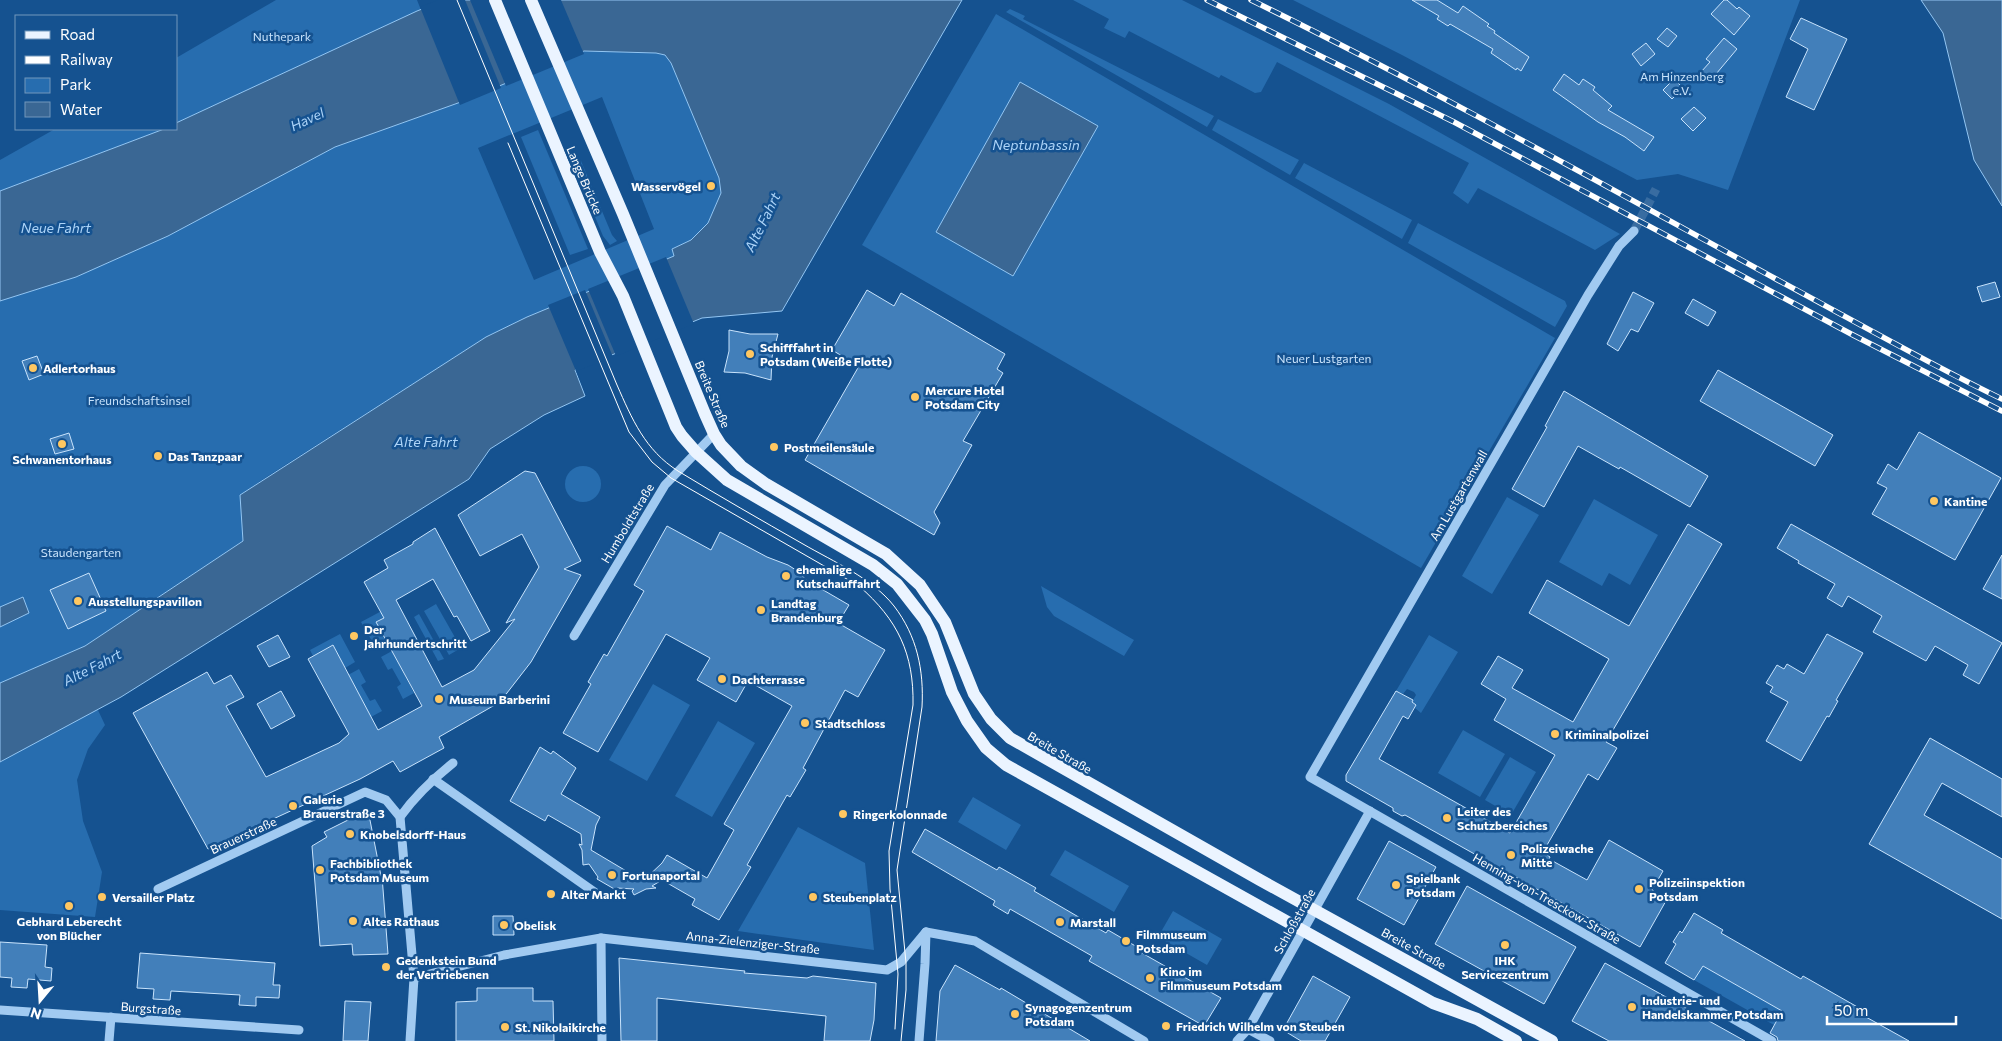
<svg xmlns="http://www.w3.org/2000/svg" width="2002" height="1041" viewBox="0 0 2002 1041" font-family="Commissioner,sans-serif">
	<style>
		.green { fill: #276daf; fill-rule: evenodd }
		.water { fill: #3a6794; stroke: #93c6f3 }
		.pier { fill: #155290 }
		.building { fill: #427fba; stroke: #c8e3fc }
		.lines { fill: none; stroke-linecap: round; stroke-linejoin: round }
		.minor-tunnel { stroke: #386ca1; stroke-width: 9; stroke-dasharray: 9 4.5; stroke-linecap: butt }
		.minor { stroke: #a1caf1; stroke-width: 9 }
		.major { stroke: #ebf4ff; stroke-width: 12 }
		.tram { stroke: #fff; stroke-width: 1 }
		.rail-casing { stroke: #fff; stroke-width: 5.5 }
		.rail { stroke: #155290; stroke-width: 4; stroke-dasharray: 11; stroke-linecap: butt }
		.poi-dot { fill: #ffc761; stroke: #155290; stroke-width: 2 }
		.labels { text-anchor: middle; dominant-baseline: central; stroke-width: 5; stroke-linejoin: round; paint-order: stroke }
		.park-label { font-size: 12px; fill: #c8e3fc; stroke: #155290 }
		.street-label { font-size: 12px; fill: #fff; stroke: #155290 }
		.poi-label { font-size: 12px; font-weight: bold; fill: #fff; stroke: #155290; text-anchor: start }
		.water-label { font-size: 14px; font-style: italic; fill: #add4f8; stroke: #155290 }
	</style>
	<rect width="100%" height="100%" fill="#155290"/>
	<!-- green -->
	<g class="green">
		<polygon points="276,0 417,0 421,10 176,123 176,58"/>
		<polygon points="1073,0 1182,0 1389,104 1620,234 1595,250 1478,188 1468,204 1453,193 1469,163 1277,62 1261,92 1255,93 1221,75 1219,78 1129,31 1125,38 1104,28 1109,19"/>
		<polygon points="1293,0 1800,0 1728,190 1678,174 1637,180 1402,55"/>
		<polygon points="1010,9 1025,16 1023,19 1214,116 1207,127 1006,12"/>
		<polygon points="996,14 1555,338 1421,568 862,245"/>
		<path d="M585,51L656,53L665,55L671,63L719,178L721,193L708,223L691,240L672,249L674,256L527,317L486,337L268,476L240,495L244,540L85,646L0,683V301L76,277L168,236L335,147L458,103ZM602,97L654,229L534,280L478,148Z"/>
		<polygon points="1218,119 1299,160 1290,175 1212,130"/>
		<polygon points="55,129 164,129 0,191 0,160"/>
		<polygon points="538,130 588,249 570,255 521,137"/>
		<polygon points="578,160 581,161 612,235 617,241 610,245 603,236 573,164 574,161"/>
		<polygon points="1304,163 1412,220 1402,239 1295,178"/>
		<polygon points="1418,223 1565,301 1567,306 1555,327 1408,243"/>
		<circle cx="583" cy="484" r="18"/>
		<polygon points="1507,497 1539,515 1492,594 1462,576"/>
		<polygon points="1594,499 1658,535 1630,585 1609,573 1602,586 1559,562"/>
		<polygon points="1041,586 1134,640 1124,656 1054,616 1047,607"/>
		<polygon points="436,604 461,648 449,655 424,611"/>
		<polygon points="391,606 394,612 376,622 388,645 377,650 361,622"/>
		<polygon points="419,614 444,659 438,661 414,617"/>
		<polygon points="340,634 355,662 345,668 333,645 313,656 310,650"/>
		<polygon points="1429,635 1458,652 1421,713 1415,708 1416,705 1412,702 1416,695 1414,692 1407,689 1403,694 1396,691"/>
		<polygon points="392,651 414,693 403,699 397,687 401,684 392,668 388,670 381,657"/>
		<polygon points="359,669 366,682 361,685 370,701 375,699 382,711 371,717 348,675"/>
		<polygon points="653,684 690,705 647,781 609,760"/>
		<polygon points="97,708 105,725 88,749 77,780 83,821 102,872 95,917 0,910 0,762"/>
		<polygon points="718,721 755,743 712,817 675,796"/>
		<polygon points="1463,730 1505,754 1480,797 1438,773"/>
		<polygon points="1510,757 1536,772 1511,815 1485,800"/>
		<polygon points="973,797 1021,825 1006,850 958,822"/>
		<polygon points="798,827 865,863 874,950 738,931"/>
		<polygon points="1065,850 1129,886 1114,912 1050,875"/>
		<polygon points="1173,911 1222,939 1207,965 1158,937"/>
		<polygon points="1703,966 1782,1011 1774,1025 1694,980"/>
	</g>
	<!-- water -->
	<g class="water">
		<polygon points="445,0 962,0 782,311 702,318 575,370 585,396 544,415 490,449 469,479 121,697 0,762 0,683 85,646 243,541 240,495 486,337 527,317 674,256 672,249 691,240 708,223 721,193 719,178 671,63 665,55 656,53 584,51 458,103 335,147 168,236 76,277 0,301 0,191 164,129 176,129 176,123 417,11"/>
		<polygon points="1921,0 2002,0 2002,206 1974,160 1943,33"/>
		<polygon points="1020,82 1098,126 1013,276 936,232"/>
		<polygon points="23,597 29,613 0,627 0,607"/>
	</g>
	<!-- pier -->
	<g class="pier">
		<polygon points="438,0 465,0 501,88 460,105 420,7"/>
		<polygon points="470,0 561,0 584,54 506,86"/>
		<polygon points="666,257 694,324 616,356 588,289"/>
		<polygon points="585,290 613,357 577,371 587,397 548,305"/>
	</g>
	<!-- building -->
	<g class="building">
		<polygon points="1412,0 1437,0 1458,13 1463,6 1489,24 1487,26 1495,31 1494,33 1529,57 1521,71 1517,68 1516,70 1491,53 1493,49 1450,24 1448,26 1437,19 1439,16"/>
		<polygon points="1724,0 1727,0 1737,9 1739,7 1750,16 1734,35 1711,14"/>
		<polygon points="1801,18 1847,39 1814,110 1786,97 1808,49 1790,39"/>
		<polygon points="1667,28 1677,36 1668,47 1657,39"/>
		<polygon points="1724,38 1737,49 1711,80 1701,72 1710,62 1706,59"/>
		<polygon points="1646,43 1655,54 1641,66 1632,54"/>
		<polygon points="1564,74 1579,85 1583,79 1595,87 1593,90 1612,106 1608,110 1654,137 1644,151 1625,137 1598,122 1553,90"/>
		<polygon points="1674,79 1683,88 1672,99 1663,90"/>
		<polygon points="1694,107 1706,118 1693,131 1681,119"/>
		<polygon points="1995,282 2000,297 1982,302 1977,287"/>
		<polygon points="867,290 894,306 901,293 1005,354 997,369 1003,373 963,441 972,445 934,512 940,523 934,535 805,460 859,366 832,350"/>
		<polygon points="1633,292 1654,303 1638,332 1631,329 1618,351 1607,344"/>
		<polygon points="1693,299 1716,312 1708,326 1685,313"/>
		<polygon points="729,330 750,334 778,334 772,357 771,380 745,373 724,372 729,351"/>
		<polygon points="37,356 44,374 29,380 22,361"/>
		<polygon points="1718,370 1833,435 1815,466 1700,401"/>
		<polygon points="1564,391 1708,476 1690,507 1620,467 1619,469 1578,446 1544,507 1512,489 1547,427 1545,426"/>
		<polygon points="1919,432 2001,478 1955,560 1872,514 1887,488 1877,483 1883,473 1888,464 1897,470"/>
		<polygon points="69,433 74,449 55,454 50,439"/>
		<polygon points="525,471 535,473 581,561 564,569 581,575 531,662 500,702 439,737 444,748 400,772 393,761 360,779 208,849 133,713 207,672 214,684 231,675 244,697 226,706 266,777 339,743 349,734 308,659 333,645 378,730 422,706 376,622 384,618 364,582 388,568 384,560 413,544 413,542 435,528 490,631 471,641 457,616 454,617 433,579 396,600 442,687 474,670 515,619 506,623 539,567 522,534 480,556 458,515"/>
		<polygon points="1688,524 1722,544 1606,742 1617,748 1598,780 1588,774 1543,852 1550,857 1549,859 1587,880 1609,840 1663,871 1652,890 1667,899 1640,947 1405,815 1402,816 1393,811 1393,808 1346,781 1346,775 1396,691 1413,700 1412,702 1416,705 1408,719 1403,716 1379,759 1510,833 1555,755 1494,720 1506,699 1481,684 1498,656 1523,670 1512,688 1573,722 1609,659 1529,613 1547,580 1629,626"/>
		<polygon points="1791,524 2002,643 1979,684 1963,675 1968,665 1935,646 1926,661 1873,632 1882,616 1848,596 1842,607 1827,598 1835,584 1798,563 1799,561 1777,548"/>
		<polygon points="667,526 711,550 720,532 767,557 788,565 799,572 806,580 849,605 838,623 885,650 858,697 845,690 803,768 806,770 790,797 787,795 747,865 751,867 719,920 692,905 695,899 662,880 652,886 656,888 646,889 634,895 632,891 634,889 617,888 616,890 597,879 598,877 589,864 583,865 582,850 579,844 582,845 581,834 548,815 545,821 510,801 540,747 551,754 553,751 576,768 561,794 600,817 596,825 591,850 643,881 662,863 667,855 707,878 734,830 724,824 792,706 748,681 736,702 697,680 710,658 666,634 598,752 563,733 591,684 588,682 604,654 607,656 644,591 634,585"/>
		<polygon points="2002,555 2002,599 1983,589"/>
		<polygon points="89,573 106,611 68,629 50,590"/>
		<polygon points="1827,634 1863,653 1836,700 1838,701 1829,717 1827,716 1801,761 1766,741 1788,702 1770,692 1773,687 1766,683 1777,665 1784,669 1787,664 1804,674"/>
		<polygon points="278,635 290,657 269,667 257,646"/>
		<polygon points="281,691 295,716 271,729 257,704"/>
		<polygon points="1930,738 2002,779 2002,817 1942,783 1924,815 2002,859 2002,919 1869,844"/>
		<polygon points="368,810 381,876 382,876 388,954 353,955 352,944 320,946 312,846 327,837 324,832"/>
		<polygon points="925,829 997,870 999,867 1036,888 1034,891 1106,933 1108,930 1144,951 1142,953 1221,998 1204,1026 1089,961 1092,956 1010,909 1008,914 993,905 995,901 912,852"/>
		<polygon points="1389,841 1436,867 1404,925 1357,899"/>
		<polygon points="1467,886 1576,947 1544,1004 1435,944"/>
		<polygon points="1694,913 1723,930 1721,933 1801,979 1803,976 1868,1013 1866,1017 1909,1041 1778,1041 1777,1037 1770,1033 1782,1011 1703,966 1694,980 1665,963 1676,944 1673,942 1680,931 1682,933"/>
		<polygon points="493,916 513,916 514,935 493,935"/>
		<polygon points="0,942 47,945 45,967 52,968 51,981 28,979 27,988 11,987 12,978 0,977"/>
		<polygon points="140,953 275,963 273,985 280,985 279,998 256,997 256,1006 239,1005 240,995 171,991 170,1000 153,999 154,989 137,988"/>
		<polygon points="619,958 745,971 744,973 807,978 813,976 876,983 874,1020 870,1041 824,1041 826,1016 657,998 657,1041 621,1041"/>
		<polygon points="1605,963 1745,1041 1609,1041 1572,1021"/>
		<polygon points="955,965 1000,990 1001,988 1090,1041 936,1041 940,991"/>
		<polygon points="1313,976 1350,997 1325,1041 1301,1041 1283,1030"/>
		<polygon points="477,988 533,988 533,1001 553,1001 554,1041 456,1041 456,1002 477,1001"/>
		<polygon points="345,1001 371,1002 368,1041 343,1041"/>
	</g>
	<g class="lines">
		<!-- minor-tunnel -->
		<polyline class="minor-tunnel" points="1634,231 1656,189"/>
		<!-- minor -->
		<g class="minor">
			<polyline points="1634,231 1619,246 1588,295 1310,777 1772,1041"/>
			<polyline points="574,636 665,485 714,434"/>
			<polyline points="433,779 600,896"/>
			<path d="M400,817C415,796 433,779 453,763"/>
			<polyline points="158,889 365,792 386,800 400,817 414,978 410,1041"/>
			<polyline points="926,932 975,941 1144,1041"/>
			<polyline points="601,938 602,1041"/>
			<polyline points="414,978 504,955 601,938 887,970 901,962 926,932"/>
			<polyline points="0,1010 299,1030"/>
			<polyline points="1248,1029 1270,1041"/>
			<polyline points="109,1041 111,1017"/>
			<polyline points="919,1041 925,964 926,932"/>
			<polyline points="1237,1041 1248,1029 1370,811"/>
		</g>
		<!-- major -->
		<g class="major">
			<polyline points="495,0 600,252 623,296 676,427 682,436 696,452 727,480 873,565 897,584 925,620 932,634 952,692 967,721 986,748 1006,765 1433,1003 1477,1019 1516,1041"/>
			<polyline points="531,0 623,214 705,414 714,434 721,445 741,466 766,484 886,554 920,585 945,622 974,694 991,719 1010,738 1260,880 1552,1041"/>
		</g>
		<!-- tram -->
		<g class="tram">
			<path d="M457,0L617,385C632,419 645,450 678,471C719,496 761,520 803,544C834,562 872,578 894,606C917,636 924,670 922,707L897,870L906,963V990L901,1041"/>
			<path d="M508,143L629,432L652,462L671,478L859,586C898,620 914,654 913,705L889,851L890,889L898,974L895,1029"/>
		</g>
		<!-- rail casing -->
		<g class="rail-casing">
			<g id="rail">
				<polyline points="1207,0 1454,122 1853,335 2002,411"/>
				<path d="M1251,0C1429,87 1602,184 1776,279C1851,319 1925,362 2002,399"/>
			</g>
		</g>
		<!-- rail -->
		<use href="#rail" class="rail"/>
	</g>
	<!-- markers -->
	<g class="poi-dot">
		<circle cx="711" cy="186" r="5"/>
		<circle cx="750" cy="354" r="5"/>
		<circle cx="33" cy="368" r="5"/>
		<circle cx="915" cy="397" r="5"/>
		<circle cx="62" cy="444" r="5"/>
		<circle cx="774" cy="447" r="5"/>
		<circle cx="158" cy="456" r="5"/>
		<circle cx="1934" cy="501" r="5"/>
		<circle cx="786" cy="576" r="5"/>
		<circle cx="78" cy="601" r="5"/>
		<circle cx="761" cy="610" r="5"/>
		<circle cx="354" cy="636" r="5"/>
		<circle cx="722" cy="679" r="5"/>
		<circle cx="439" cy="699" r="5"/>
		<circle cx="805" cy="723" r="5"/>
		<circle cx="1555" cy="734" r="5"/>
		<circle cx="293" cy="806" r="5"/>
		<circle cx="843" cy="814" r="5"/>
		<circle cx="1447" cy="818" r="5"/>
		<circle cx="350" cy="834" r="5"/>
		<circle cx="1511" cy="855" r="5"/>
		<circle cx="320" cy="870" r="5"/>
		<circle cx="612" cy="875" r="5"/>
		<circle cx="1396" cy="885" r="5"/>
		<circle cx="1639" cy="889" r="5"/>
		<circle cx="551" cy="894" r="5"/>
		<circle cx="102" cy="897" r="5"/>
		<circle cx="813" cy="897" r="5"/>
		<circle cx="69" cy="906" r="5"/>
		<circle cx="353" cy="921" r="5"/>
		<circle cx="1060" cy="922" r="5"/>
		<circle cx="504" cy="925" r="5"/>
		<circle cx="1126" cy="941" r="5"/>
		<circle cx="1505" cy="945" r="5"/>
		<circle cx="386" cy="967" r="5"/>
		<circle cx="1150" cy="978" r="5"/>
		<circle cx="1632" cy="1007" r="5"/>
		<circle cx="1015" cy="1014" r="5"/>
		<circle cx="1166" cy="1026" r="5"/>
		<circle cx="505" cy="1027" r="5"/>
	</g>
	<g class="labels">
		<!-- park labels -->
		<g class="park-label">
			<text x="282" y="36">Nuthepark</text>
			<text x="1682" y="76">Am Hinzenberg<tspan x="1682" dy="14">e.V.</tspan></text>
			<text x="1324" y="358">Neuer Lustgarten</text>
			<text x="139" y="400">Freundschaftsinsel</text>
			<text x="81" y="552">Staudengarten</text>
		</g>
		<!-- street labels -->
		<g class="street-label">
			<text transform="translate(585 180) rotate(67)">Lange Brücke</text>
			<text transform="translate(713 394) rotate(67)">Breite Straße</text>
			<text transform="translate(1458 495) rotate(-60)">Am Lustgartenwall</text>
			<text transform="translate(627 523) rotate(-59)">Humboldtstraße</text>
			<text transform="translate(1060 752) rotate(30)">Breite Straße</text>
			<text transform="translate(243 835) rotate(-25)">Brauerstraße</text>
			<text transform="translate(1547 898) rotate(30)">Henning-von-Tresckow-Straße</text>
			<text transform="translate(1294 921) rotate(-61)">Schloßstraße</text>
			<text transform="translate(753 942) rotate(6)">Anna-Zielenziger-Straße</text>
			<text transform="translate(1414 948) rotate(29)">Breite Straße</text>
			<text transform="translate(151 1008) rotate(4)">Burgstraße</text>
		</g>
		<!-- poi labels -->
		<g class="poi-label">
			<text x="701" y="186" text-anchor="end">Wasservögel</text>
			<text x="760" y="347">Schifffahrt in<tspan x="760" dy="14">Potsdam (Weiße Flotte)</tspan></text>
			<text x="43" y="368">Adlertorhaus</text>
			<text x="925" y="390">Mercure Hotel<tspan x="925" dy="14">Potsdam City</tspan></text>
			<text x="784" y="447">Postmeilensäule</text>
			<text x="168" y="456">Das Tanzpaar</text>
			<text x="62" y="459" text-anchor="middle">Schwanentorhaus</text>
			<text x="1944" y="501">Kantine</text>
			<text x="796" y="569">ehemalige<tspan x="796" dy="14">Kutschauffahrt</tspan></text>
			<text x="88" y="601">Ausstellungspavillon</text>
			<text x="771" y="603">Landtag<tspan x="771" dy="14">Brandenburg</tspan></text>
			<text x="364" y="629">Der<tspan x="364" dy="14">Jahrhundertschritt</tspan></text>
			<text x="732" y="679">Dachterrasse</text>
			<text x="449" y="699">Museum Barberini</text>
			<text x="815" y="723">Stadtschloss</text>
			<text x="1565" y="734">Kriminalpolizei</text>
			<text x="303" y="799">Galerie<tspan x="303" dy="14">Brauerstraße 3</tspan></text>
			<text x="1457" y="811">Leiter des<tspan x="1457" dy="14">Schutzbereiches</tspan></text>
			<text x="853" y="814">Ringerkolonnade</text>
			<text x="360" y="834">Knobelsdorff-Haus</text>
			<text x="1521" y="848">Polizeiwache<tspan x="1521" dy="14">Mitte</tspan></text>
			<text x="330" y="863">Fachbibliothek<tspan x="330" dy="14">Potsdam Museum</tspan></text>
			<text x="622" y="875">Fortunaportal</text>
			<text x="1406" y="878">Spielbank<tspan x="1406" dy="14">Potsdam</tspan></text>
			<text x="1649" y="882">Polizeiinspektion<tspan x="1649" dy="14">Potsdam</tspan></text>
			<text x="561" y="894">Alter Markt</text>
			<text x="112" y="897">Versailler Platz</text>
			<text x="823" y="897">Steubenplatz</text>
			<text x="69" y="921" text-anchor="middle">Gebhard Leberecht<tspan x="69" dy="14">von Blücher</tspan></text>
			<text x="363" y="921">Altes Rathaus</text>
			<text x="1070" y="922">Marstall</text>
			<text x="514" y="925">Obelisk</text>
			<text x="1136" y="934">Filmmuseum<tspan x="1136" dy="14">Potsdam</tspan></text>
			<text x="396" y="960">Gedenkstein Bund<tspan x="396" dy="14">der Vertriebenen</tspan></text>
			<text x="1505" y="960" text-anchor="middle">IHK<tspan x="1505" dy="14">Servicezentrum</tspan></text>
			<text x="1160" y="971">Kino im<tspan x="1160" dy="14">Filmmuseum Potsdam</tspan></text>
			<text x="1642" y="1000">Industrie- und<tspan x="1642" dy="14">Handelskammer Potsdam</tspan></text>
			<text x="1025" y="1007">Synagogenzentrum<tspan x="1025" dy="14">Potsdam</tspan></text>
			<text x="1176" y="1026">Friedrich Wilhelm von Steuben</text>
			<text x="515" y="1027">St. Nikolaikirche</text>
		</g>
		<!-- water labels -->
		<g class="water-label">
			<text transform="translate(307 119) rotate(-25)">Havel</text>
			<text x="1036" y="144">Neptunbassin</text>
			<text transform="translate(762 222) rotate(-64)">Alte Fahrt</text>
			<text x="56" y="227">Neue Fahrt</text>
			<text x="426" y="441">Alte Fahrt</text>
			<text transform="translate(92 667) rotate(-27)">Alte Fahrt</text>
		</g>
	</g>
	<!-- legend -->
	<rect x="15" y="15" width="162" height="115" fill="#155290" stroke="#7397bc"/>
	<rect x="25" y="31" width="25" height="8" fill="#ebf4ff" stroke="#7397bc"/>
	<text x="60" y="40" font-size="15" fill="#ffffff">Road</text>
	<rect x="25" y="56" width="25" height="8" fill="#ffffff" stroke="#7397bc"/>
	<text x="60" y="65" font-size="15" fill="#ffffff">Railway</text>
	<rect x="25" y="78" width="25" height="15" fill="#276daf" stroke="#7397bc"/>
	<text x="60" y="90" font-size="15" fill="#ffffff">Park</text>
	<rect x="25" y="102" width="25" height="15" fill="#3a6794" stroke="#7397bc"/>
	<text x="60" y="115" font-size="15" fill="#ffffff">Water</text>
	<!-- north arrow -->
	<g transform="translate(40 1001) rotate(198)" stroke="#155290" stroke-width="4" paint-order="stroke">
	<path d="M0-4L9 19L0 12L-9 19Z" fill="#ffffff"/>
	<text y="-8" font-size="14" font-weight="bold" text-anchor="middle" fill="#ffffff">N</text>
	</g>
	<!-- scale -->
	<path d="M1827 1016v8h129v-8" fill="none" stroke="#ffffff" stroke-width="2.5"/>
	<text x="1834" y="1016" font-size="15" fill="#ffffff" stroke="#155290" stroke-width="4" paint-order="stroke">50 m</text>
</svg>
